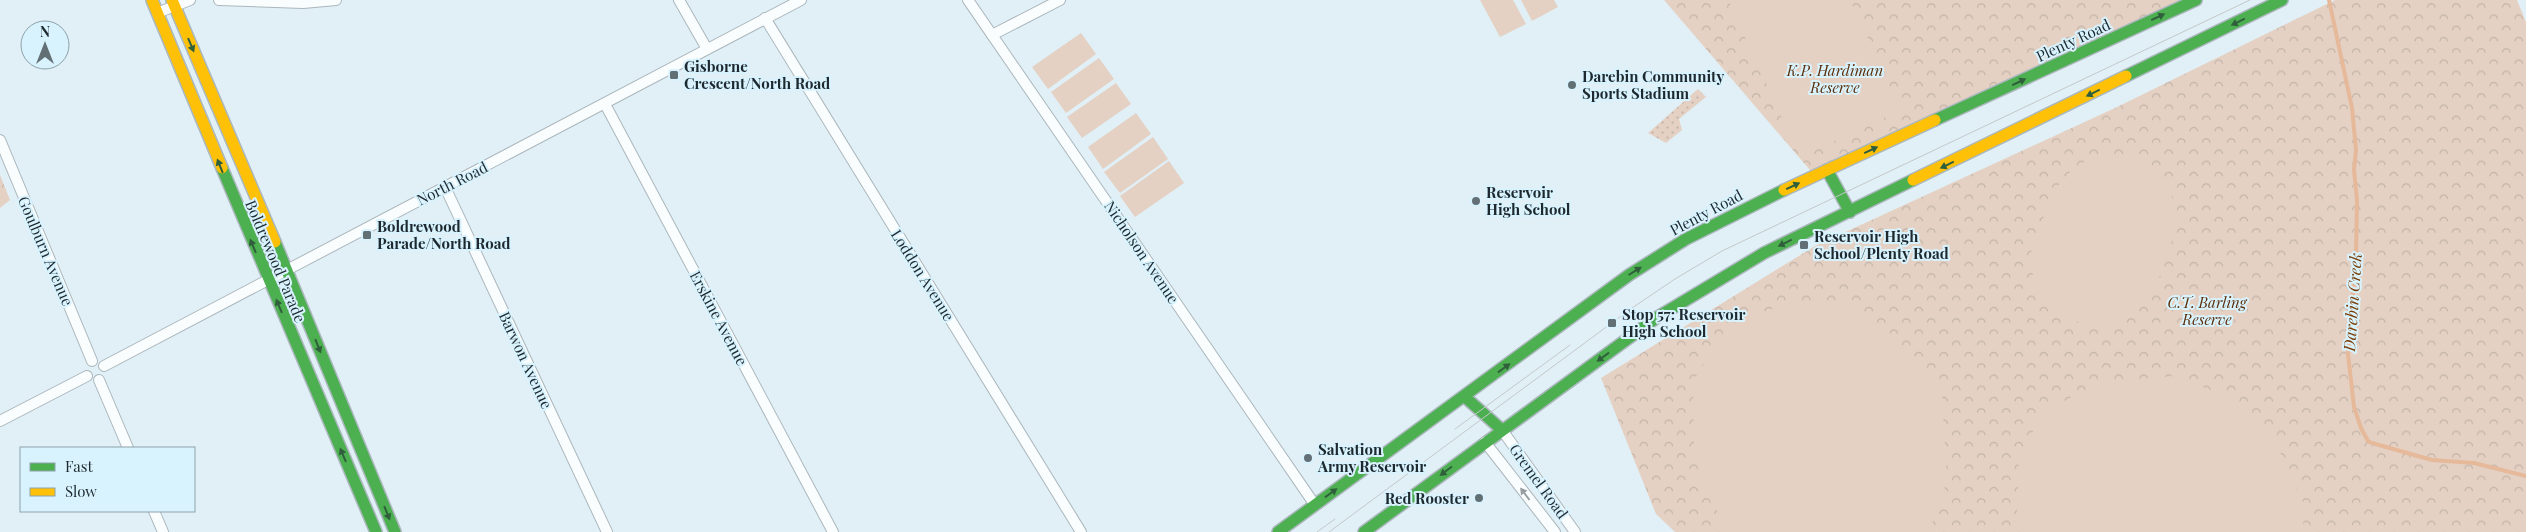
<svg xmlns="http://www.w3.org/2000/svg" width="2526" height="532" viewBox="0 0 2526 532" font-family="'Playfair Display',serif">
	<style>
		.grass { fill: url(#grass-dots) }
		.forest { fill: url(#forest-crowns) }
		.pitch { fill: #e4d1c3 }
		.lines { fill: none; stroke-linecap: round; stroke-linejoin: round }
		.stream { stroke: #e5b99a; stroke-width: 4 }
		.street-casing { stroke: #abb7bd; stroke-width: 12 }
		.fast-casing { stroke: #abb7bd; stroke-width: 14 }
		.slow-casing { stroke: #abb7bd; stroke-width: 14 }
		.street { stroke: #fafdfe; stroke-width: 10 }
		.fast { stroke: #4caf50; stroke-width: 11 }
		.slow { stroke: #ffc107; stroke-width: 11 }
		.tram { stroke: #c3c8ca; stroke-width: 1 }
		.oneway { fill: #305f3c }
		.oneway2 { fill: #979ea1 }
		.poi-dot { fill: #626f75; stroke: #d9f3fe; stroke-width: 2 }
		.labels { text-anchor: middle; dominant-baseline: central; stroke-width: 4; stroke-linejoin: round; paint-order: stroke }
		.street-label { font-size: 15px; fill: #1d292f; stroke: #d9f3fe }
		.poi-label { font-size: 15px; font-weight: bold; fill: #1d292f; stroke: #d9f3fe; text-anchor: start }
		.park-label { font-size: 15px; font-style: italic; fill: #5b2e09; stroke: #d9f3fe }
		.water-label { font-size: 16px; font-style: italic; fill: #7a3b00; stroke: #d9f3fe }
	</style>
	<defs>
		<pattern id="grass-dots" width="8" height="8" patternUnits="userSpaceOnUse" patternTransform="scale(1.25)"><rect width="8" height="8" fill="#e4d1c3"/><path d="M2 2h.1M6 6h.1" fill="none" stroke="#c3b3a8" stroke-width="1.8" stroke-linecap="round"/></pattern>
		<pattern id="forest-crowns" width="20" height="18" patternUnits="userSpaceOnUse" patternTransform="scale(1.25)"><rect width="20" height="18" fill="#e4d1c3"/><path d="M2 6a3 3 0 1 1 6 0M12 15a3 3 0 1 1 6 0" fill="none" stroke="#c3b3a8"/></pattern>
	</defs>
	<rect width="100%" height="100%" fill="#e1f0f6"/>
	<!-- grass -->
	<polygon class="grass" points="1698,89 1706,97 1679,119 1682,130 1666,143 1648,133"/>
	<!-- forest -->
	<g class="forest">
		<polygon points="1664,0 2190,0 1815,176"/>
		<polygon points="2335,0 2517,0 2526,22 2526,532 1675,532 1656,514 1601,378 1815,246 2115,108"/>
		<polygon points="0,175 10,200 0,208"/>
	</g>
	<!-- pitch -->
	<g class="pitch">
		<polygon points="1480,0 1513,0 1526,24 1500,37"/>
		<polygon points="1521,0 1554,0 1558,7 1532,21"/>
		<polygon points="1728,0 1850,0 1901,110 1800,157"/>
		<polygon points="1081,33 1096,54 1048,89 1032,67"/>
		<polygon points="1099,58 1114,79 1066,113 1051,92"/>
		<polygon points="1116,83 1131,104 1082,138 1067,117"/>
		<polygon points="1136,113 1151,134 1103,169 1088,147"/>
		<polygon points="1153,137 1168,159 1120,193 1104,172"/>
		<path d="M2109,155C2150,156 2177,184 2177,225C2167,253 2161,287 2139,308C2105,339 2048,324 2034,279C2032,272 2030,261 2031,253C2036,231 2048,209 2056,189C2069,169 2085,158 2109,155Z"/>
		<polygon points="1169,161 1184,183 1135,217 1120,196"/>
		<polygon points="1784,304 1842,305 1893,335 1942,395 1947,481 1929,532 1733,532 1726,525 1703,488 1694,448 1693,382 1714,347 1741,321"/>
		<polygon points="2175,376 2228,397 2271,433 2304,504 2303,532 2026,532 2017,517 2019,453 2047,410 2087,389 2131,380"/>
	</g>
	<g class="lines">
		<!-- stream -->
		<polyline class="stream" points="2329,0 2352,108 2356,150 2354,170 2357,200 2356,257 2348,354 2354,407 2361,428 2368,441 2372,443 2432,460 2474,463 2526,476"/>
		<!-- street casing -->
		<g class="street-casing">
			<g id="street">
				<polyline points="219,0 303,3 336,0"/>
				<polyline points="679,0 707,49"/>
				<polyline points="968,0 1315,505"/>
				<polyline points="157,13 190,0"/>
				<polyline points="765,18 1081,532"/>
				<polyline points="992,35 1060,0"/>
				<polyline points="605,104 833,532"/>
				<polyline points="0,140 92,361"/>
				<polyline points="445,187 607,532"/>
				<polyline points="104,366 801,0"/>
				<polyline points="99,380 128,448"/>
				<polyline points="0,421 87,376"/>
				<polyline points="1502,430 1575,532"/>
				<polyline points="1485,442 1555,532"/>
				<polyline points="154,511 163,532"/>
			</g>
		</g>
		<!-- fast casing -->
		<g class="fast-casing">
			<g id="fast">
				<polyline points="2126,76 2282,0"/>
				<polyline points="1935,120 2196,0"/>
				<polyline points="222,168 376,532"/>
				<polyline points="1827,170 1850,212"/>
				<polyline points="275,242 395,532"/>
				<polyline points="1465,397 1502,430"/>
				<polyline points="1278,532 1629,275 1686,239 1784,190"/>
				<polyline points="1364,532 1656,318 1764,253 1913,180"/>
			</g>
		</g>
		<!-- slow casing -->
		<g class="slow-casing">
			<g id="slow">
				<polyline points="152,0 222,168"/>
				<polyline points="172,0 275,242"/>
				<polyline points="1913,180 2126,76"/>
				<polyline points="1784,190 1935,120"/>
			</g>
		</g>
		<!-- street -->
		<use href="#street" class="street"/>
		<!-- fast -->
		<use href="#fast" class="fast"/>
		<!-- slow -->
		<use href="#slow" class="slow"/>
		<!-- tram -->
		<g class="tram">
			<polyline points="1455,429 1570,345"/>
			<polyline points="1317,532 1335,519"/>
			<polyline points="1329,532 1632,308 1675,279 1722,251 2250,0"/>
		</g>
	</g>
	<!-- one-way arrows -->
	<defs><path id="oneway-solid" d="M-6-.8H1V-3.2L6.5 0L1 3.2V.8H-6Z" transform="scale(1.25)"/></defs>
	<g class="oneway">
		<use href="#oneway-solid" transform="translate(2158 17) rotate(-25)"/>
		<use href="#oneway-solid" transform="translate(2238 22) rotate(154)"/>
		<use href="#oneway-solid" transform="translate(191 45) rotate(67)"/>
		<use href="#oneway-solid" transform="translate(2019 82) rotate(-25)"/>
		<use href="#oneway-solid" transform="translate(2093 93) rotate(154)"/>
		<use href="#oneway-solid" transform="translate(1871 150) rotate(-25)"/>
		<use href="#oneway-solid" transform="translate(1947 165) rotate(154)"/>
		<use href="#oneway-solid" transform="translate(220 166) rotate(-112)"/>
		<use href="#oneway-solid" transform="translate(1793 186) rotate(-25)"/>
		<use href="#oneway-solid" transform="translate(1785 243) rotate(154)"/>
		<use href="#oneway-solid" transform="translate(253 246) rotate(-113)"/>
		<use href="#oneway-solid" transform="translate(1635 271) rotate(-32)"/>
		<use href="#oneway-solid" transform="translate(279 306) rotate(-113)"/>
		<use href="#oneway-solid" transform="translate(318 346) rotate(68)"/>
		<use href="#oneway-solid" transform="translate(1603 357) rotate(144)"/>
		<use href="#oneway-solid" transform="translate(1504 368) rotate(-36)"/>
		<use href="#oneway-solid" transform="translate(343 455) rotate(-113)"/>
		<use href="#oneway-solid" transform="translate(1446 471) rotate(143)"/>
		<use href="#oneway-solid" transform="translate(1331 493) rotate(-36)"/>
		<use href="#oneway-solid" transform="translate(387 513) rotate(68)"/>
	</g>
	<use class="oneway2" href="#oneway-solid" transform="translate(1525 494) rotate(-127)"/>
	<!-- markers -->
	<g class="poi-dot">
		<rect x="669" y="70" width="10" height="10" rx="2.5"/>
		<circle cx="1572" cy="85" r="5"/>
		<circle cx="1476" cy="201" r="5"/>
		<rect x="362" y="230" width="10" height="10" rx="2.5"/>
		<rect x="1799" y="240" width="10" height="10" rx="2.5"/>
		<rect x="1607" y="318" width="10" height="10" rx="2.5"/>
		<circle cx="1308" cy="458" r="5"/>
		<circle cx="1479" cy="498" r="5"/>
	</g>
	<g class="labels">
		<!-- street labels -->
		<g class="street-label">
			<text transform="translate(2073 40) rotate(-25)">Plenty Road</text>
			<text transform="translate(452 183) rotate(-27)">North Road</text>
			<text transform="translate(1706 212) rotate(-28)">Plenty Road</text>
			<text transform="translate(46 251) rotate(67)">Goulburn Avenue</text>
			<text transform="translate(1142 252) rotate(56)">Nicholson Avenue</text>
			<text transform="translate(276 261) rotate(67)">Boldrewood Parade</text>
			<text transform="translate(923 275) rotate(58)">Loddon Avenue</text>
			<text transform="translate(719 318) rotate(62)">Erskine Avenue</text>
			<text transform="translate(526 360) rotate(65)">Barwon Avenue</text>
			<text transform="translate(1539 481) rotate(54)">Gremel Road</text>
		</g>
		<!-- poi labels -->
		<g class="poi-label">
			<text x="684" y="66">Gisborne<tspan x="684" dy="17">Crescent/North Road</tspan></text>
			<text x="1582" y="76">Darebin Community<tspan x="1582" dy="17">Sports Stadium</tspan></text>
			<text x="1486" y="192">Reservoir<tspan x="1486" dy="17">High School</tspan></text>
			<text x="377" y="226">Boldrewood<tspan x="377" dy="17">Parade/North Road</tspan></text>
			<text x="1814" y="236">Reservoir High<tspan x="1814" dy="17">School/Plenty Road</tspan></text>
			<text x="1622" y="314">Stop 57: Reservoir<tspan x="1622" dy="17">High School</tspan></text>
			<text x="1318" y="449">Salvation<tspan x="1318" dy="17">Army Reservoir</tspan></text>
			<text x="1469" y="498" text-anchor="end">Red Rooster</text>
		</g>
		<!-- park labels -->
		<g class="park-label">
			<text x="1835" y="70">K.P. Hardiman<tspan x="1835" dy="17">Reserve</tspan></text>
			<text x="2207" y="302">C.T. Barling<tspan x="2207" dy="17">Reserve</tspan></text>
		</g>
		<!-- water labels -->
		<g class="water-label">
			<text transform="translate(2352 302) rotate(-86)">Darebin Creek</text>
		</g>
	</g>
	<!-- legend -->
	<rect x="20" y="447" width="175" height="65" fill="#d9f3fe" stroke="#8ea2ab"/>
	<rect x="30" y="463" width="25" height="8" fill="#4caf50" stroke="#8ea2ab"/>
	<text x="65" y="472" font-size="15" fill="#1d292f">Fast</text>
	<rect x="30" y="488" width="25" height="8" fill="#ffc107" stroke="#8ea2ab"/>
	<text x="65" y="497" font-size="15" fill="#1d292f">Slow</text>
	<!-- north arrow -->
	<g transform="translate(45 45)"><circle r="24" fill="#d9f3fe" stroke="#8ea2ab"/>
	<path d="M0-4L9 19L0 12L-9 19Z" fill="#626f75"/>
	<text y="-8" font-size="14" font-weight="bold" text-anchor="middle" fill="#1d292f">N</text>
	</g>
</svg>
